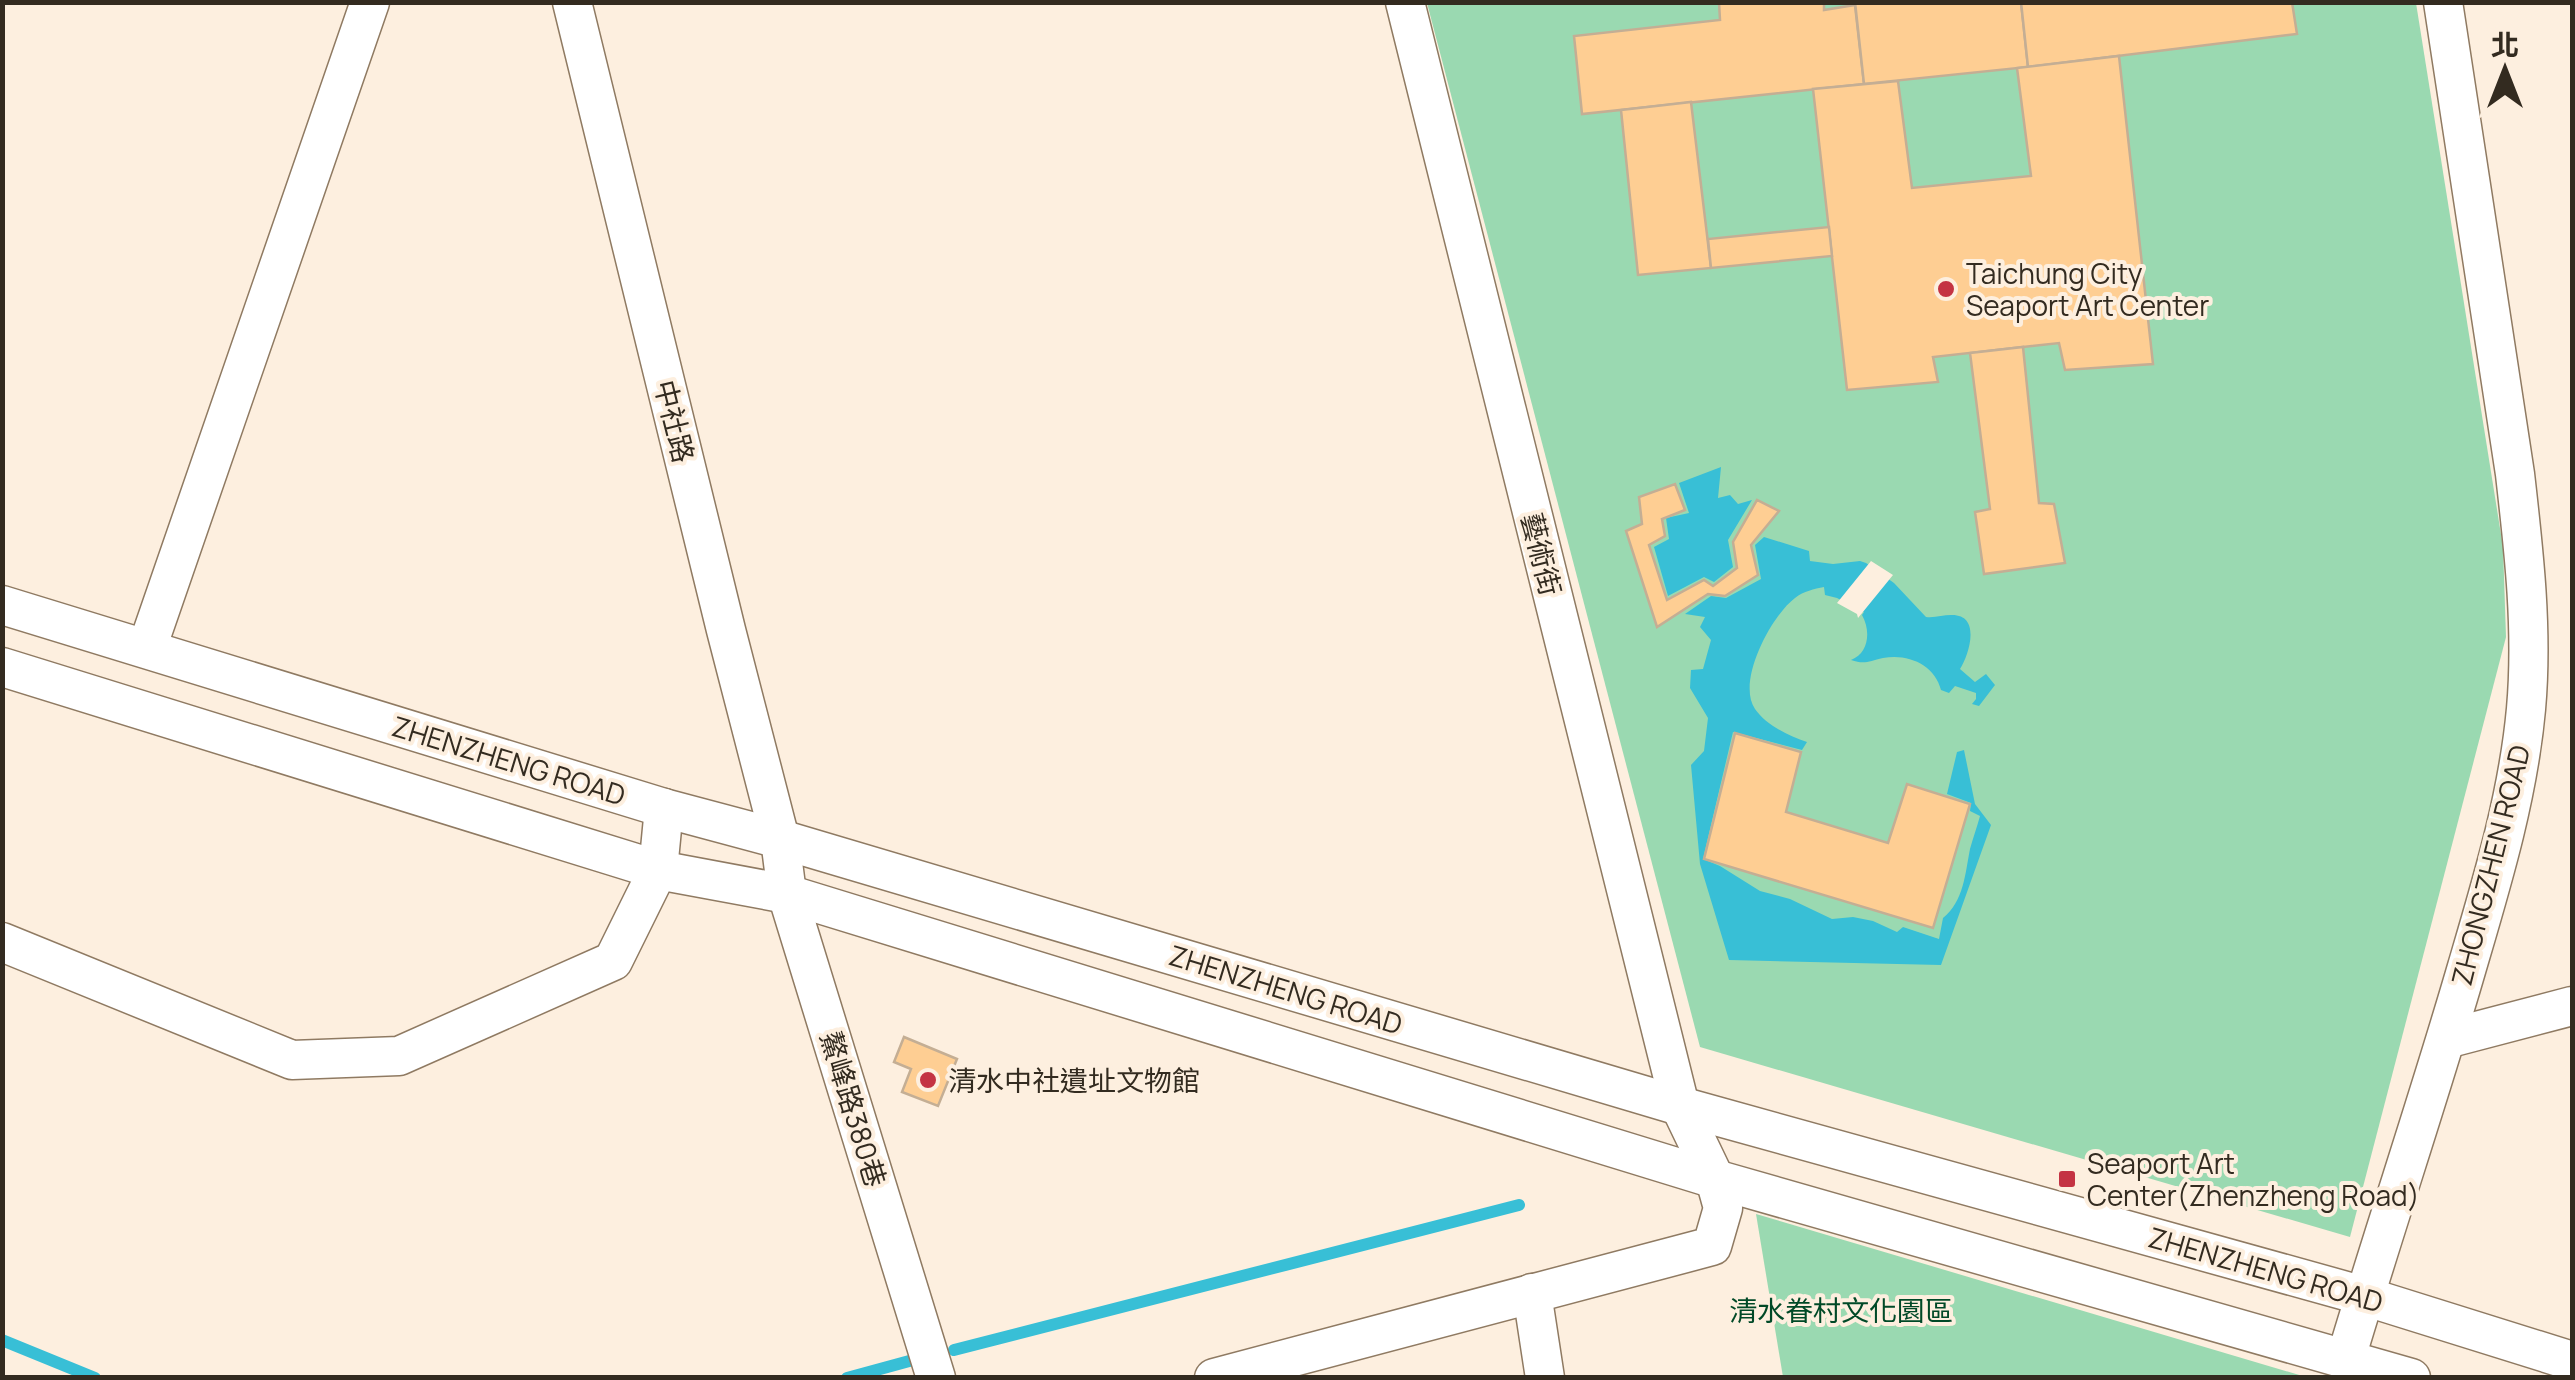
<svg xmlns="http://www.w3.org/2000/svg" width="2575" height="1380" viewBox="0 0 2575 1380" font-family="Manrope,'Noto Sans TC',sans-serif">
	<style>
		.green { fill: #9ad9b1 }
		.water { fill: #38bfd6 }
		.pier { fill: #fdefdf }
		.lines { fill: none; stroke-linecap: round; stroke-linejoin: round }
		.stream { stroke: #38bfd6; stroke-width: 12 }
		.building { fill: #fece93; stroke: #c4ae94; stroke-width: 2.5 }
		.minor-casing { stroke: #8f7a62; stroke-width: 41 }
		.minor { stroke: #fff; stroke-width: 38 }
		.poi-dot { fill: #c43343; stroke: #fdefdf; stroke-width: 4 }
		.labels { text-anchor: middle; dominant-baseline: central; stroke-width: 8; stroke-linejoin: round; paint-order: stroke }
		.poi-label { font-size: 28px; fill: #332b20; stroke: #fdefdf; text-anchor: start }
		.street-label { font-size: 28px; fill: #332b20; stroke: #fdefdf }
		.park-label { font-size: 28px; fill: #004927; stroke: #fdefdf }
	</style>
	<rect width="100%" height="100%" fill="#fdefdf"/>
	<!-- green -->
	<g class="green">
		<polygon points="1427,3 2416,3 2503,547 2506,637 2350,1237 1700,1047"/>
		<polygon points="1756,1214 2306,1377 1783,1377"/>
	</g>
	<!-- water -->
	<g class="water">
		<polygon points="1721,467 1718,498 1730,495 1738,504 1752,500 1728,540 1733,567 1714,582 1704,577 1668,596 1654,547 1669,539 1666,518 1689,513 1679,483"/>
		<path d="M1764,537L1809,551L1810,561L1833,564L1860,561L1866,563L1894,583L1926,617C1935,618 1943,615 1951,615C1982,614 1969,655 1960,669L1975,682L1986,674L1995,685L1979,706L1972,704L1976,699V693L1955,686L1949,693L1941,690C1935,665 1908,653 1883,658C1869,661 1865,665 1851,660C1869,653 1871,631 1862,615L1864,612L1837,598L1825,595L1824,587C1814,589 1804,591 1795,598C1772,615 1736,681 1755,709C1766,725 1789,736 1807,742L1802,750L1733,732L1703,859L1720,866L1760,891L1790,899L1832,919L1853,917L1873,921L1897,932L1903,927L1939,939L1943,918C1964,901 1965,874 1970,849C1973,838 1977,827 1980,816L1970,811L1971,803L1947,794L1957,752L1964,750L1975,804L1991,825L1941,965L1729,960L1700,864L1691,765L1704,751L1708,718L1690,688L1691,670L1703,669L1711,640L1700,627L1705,617L1685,614L1711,596L1726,598L1761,579L1755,545Z"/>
	</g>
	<!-- pier -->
	<polygon class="pier" points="1871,561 1893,575 1858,618 1857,614 1837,603"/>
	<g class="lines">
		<!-- stream -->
		<g class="stream">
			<polyline points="2,1340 95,1378"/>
			<polyline points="954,1350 1519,1205"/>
			<polyline points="847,1378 913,1360"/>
		</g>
	</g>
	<!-- building -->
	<g class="building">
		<polygon points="1719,2 1824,2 1824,10 1855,5 1864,84 1582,114 1574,36 1720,20"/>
		<polygon points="1855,2 2021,2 2028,67 1864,84"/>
		<polygon points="2021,2 2292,2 2297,34 2028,67"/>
		<polygon points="2119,56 2153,364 2065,370 2059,343 1933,357 1938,382 1847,390 1813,89 1898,81 1912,188 2031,176 2017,68"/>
		<polygon points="1691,102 1711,268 1638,275 1621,110"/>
		<polygon points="1829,227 1832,256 1711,268 1708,239"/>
		<polygon points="2023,347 2039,503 2054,504 2065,563 1984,574 1975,512 1990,509 1970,353"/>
		<polygon points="1675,484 1685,510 1662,519 1665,536 1649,545 1667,600 1704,580 1713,586 1737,568 1733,542 1757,500 1779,511 1751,545 1758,575 1725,596 1708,594 1657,627 1626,531 1642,524 1639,497"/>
		<polygon points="1735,733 1801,752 1786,812 1888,843 1907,784 1970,804 1933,928 1704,859"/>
		<polygon points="904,1037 957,1059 938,1106 902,1092 911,1069 894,1062"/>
	</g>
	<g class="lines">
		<!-- minor casing -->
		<g class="minor-casing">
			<g id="minor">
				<polyline points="572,2 726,630 780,839 787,894 936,1378"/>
				<polyline points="2,605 664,808 780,839 1680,1106 2364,1296 2572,1361"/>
				<polyline points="147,648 370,2"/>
				<polyline points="2,667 658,870 787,894 1715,1179 2411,1378"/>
				<polyline points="2,942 292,1060 399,1056 613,961 658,870 664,808"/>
				<polyline points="2446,1039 2572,1006"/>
				<polyline points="1532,1293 1545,1378"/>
				<path d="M2346,1358C2385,1227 2429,1098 2467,967C2492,882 2518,797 2526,709C2533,631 2524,552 2515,474L2443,2"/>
				<polyline points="1214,1378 1712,1246 1723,1208 1715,1179 1680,1106 1405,2"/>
			</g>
		</g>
		<!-- minor -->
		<use href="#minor" class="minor"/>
	</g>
	<!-- markers -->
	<g class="poi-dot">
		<circle cx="1946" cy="289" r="10"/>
		<circle cx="928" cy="1080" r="10"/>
		<rect x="2057" y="1169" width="20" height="20" rx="5"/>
	</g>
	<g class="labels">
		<!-- poi labels -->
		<g class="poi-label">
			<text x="1966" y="273">Taichung City<tspan x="1966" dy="32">Seaport Art Center</tspan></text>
			<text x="948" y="1080">清水中社遺址文物館</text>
			<text x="2087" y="1163">Seaport Art<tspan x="2087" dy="32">Center(Zhenzheng Road)</tspan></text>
		</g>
		<!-- street labels -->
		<g class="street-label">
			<text transform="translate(675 421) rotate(76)">中社路</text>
			<text transform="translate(1542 554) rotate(76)">藝術街</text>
			<text transform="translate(509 760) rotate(17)">ZHENZHENG ROAD</text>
			<text transform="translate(2490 865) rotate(-76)">ZHONGZHEN ROAD</text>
			<text transform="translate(1286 989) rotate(17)">ZHENZHENG ROAD</text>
			<text transform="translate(854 1109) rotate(73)">鰲峰路380巷</text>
			<text transform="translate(2266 1269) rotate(16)">ZHENZHENG ROAD</text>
		</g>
		<!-- park labels -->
		<g class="park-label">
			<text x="1841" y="1310">清水眷村文化園區</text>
		</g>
	</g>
	<!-- border -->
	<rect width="2575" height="1380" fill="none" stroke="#332b20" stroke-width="10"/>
	<!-- north arrow -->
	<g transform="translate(2505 70)" stroke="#fdefdf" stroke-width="8" paint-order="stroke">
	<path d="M0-8L18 38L0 25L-18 38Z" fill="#332b20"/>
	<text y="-15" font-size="28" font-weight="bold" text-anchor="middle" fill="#332b20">北</text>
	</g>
</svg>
